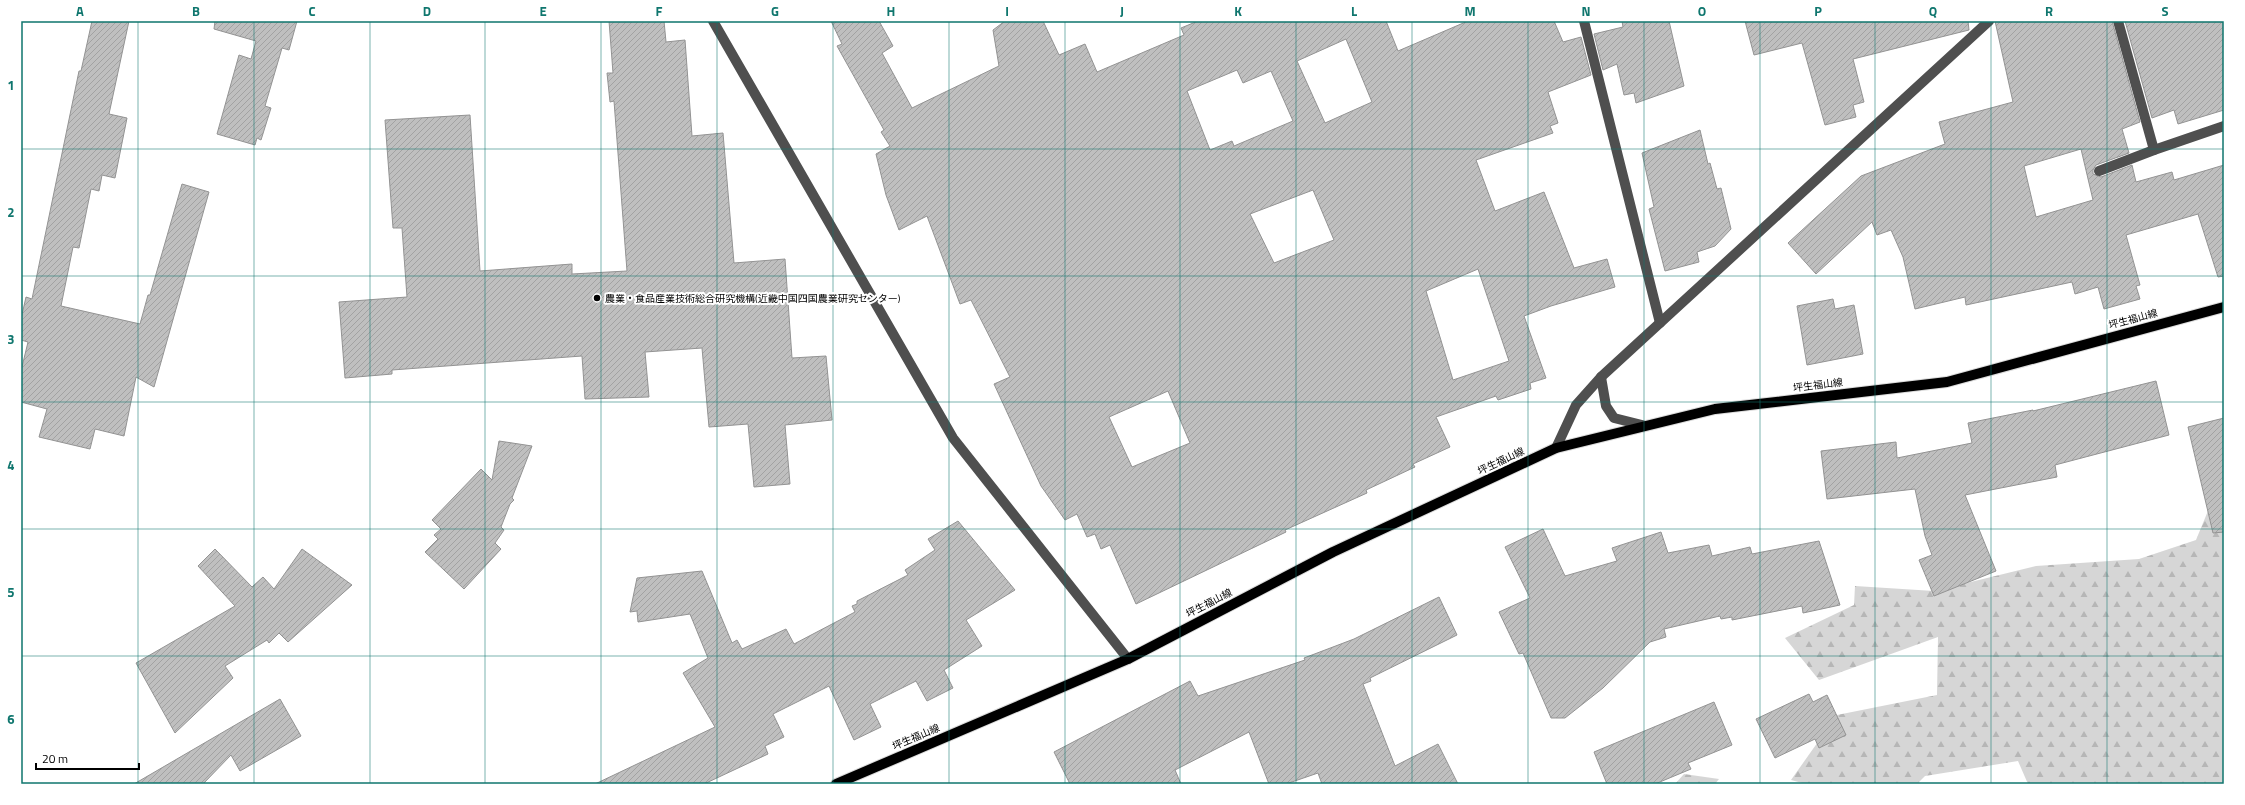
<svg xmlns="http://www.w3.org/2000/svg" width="2245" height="805" viewBox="0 0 2245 805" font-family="'Titillium Web','Noto Sans JP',sans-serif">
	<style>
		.forest { fill: url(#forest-firs) }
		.building { fill: url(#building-hatch); stroke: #939393; fill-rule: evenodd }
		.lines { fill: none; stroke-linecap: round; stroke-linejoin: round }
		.major-casing { stroke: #dbdbdb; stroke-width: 12 }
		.minor { stroke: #4f4f4f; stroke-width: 10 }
		.major { stroke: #000; stroke-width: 10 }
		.grid { fill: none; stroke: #0f766e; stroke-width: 1; stroke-opacity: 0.55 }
		.poi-dot { fill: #000; stroke: #fff; stroke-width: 1.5 }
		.labels { text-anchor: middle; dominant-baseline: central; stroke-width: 4; stroke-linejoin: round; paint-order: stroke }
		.poi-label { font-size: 10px; fill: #000; stroke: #fff; text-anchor: start }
		.street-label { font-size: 10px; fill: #000; stroke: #fff }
		.neatline { fill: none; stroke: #0f766e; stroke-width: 1.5 }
		.grid-label { font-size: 13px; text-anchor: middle; font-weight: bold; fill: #0f766e }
	</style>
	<defs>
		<pattern id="forest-firs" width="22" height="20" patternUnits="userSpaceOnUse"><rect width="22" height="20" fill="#d6d6d6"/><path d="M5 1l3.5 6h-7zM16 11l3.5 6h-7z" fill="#b6b6b6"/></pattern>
		<pattern id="building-hatch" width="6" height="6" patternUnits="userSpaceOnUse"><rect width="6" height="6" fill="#bfbfbf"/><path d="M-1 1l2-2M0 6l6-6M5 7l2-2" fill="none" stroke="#a2a2a2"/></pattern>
	</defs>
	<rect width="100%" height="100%" fill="#fff"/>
	<!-- forest -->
	<g class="forest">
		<polygon points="2224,499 2224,784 2028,784 2018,761 1925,776 1917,784 1806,784 1791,780 1837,715 1937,695 1938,637 1819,680 1785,638 1854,605 1855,586 1934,591 2036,566 2139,559 2196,540 2210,506"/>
		<polygon points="1684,774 1719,779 1715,784 1675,784"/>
	</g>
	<!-- building -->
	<g class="building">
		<polygon points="92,21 129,21 109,114 127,118 115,178 102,175 99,191 91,189 79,248 73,247 61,306 140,324 148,295 150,295 182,184 209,192 154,387 136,377 124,436 95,429 90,449 39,437 47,409 21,402 21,371 28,342 21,340 21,319 26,297 32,299 79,71 81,71"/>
		<polygon points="215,21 297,21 289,50 282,48 265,106 271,108 261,140 257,138 255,145 217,134 239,55 251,59 256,41 214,29"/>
		<polygon points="609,21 664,21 666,42 685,40 692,136 723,133 734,263 785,259 792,358 826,356 832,420 785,425 790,484 754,487 748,424 709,427 702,348 645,352 649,397 585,399 582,356 392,370 392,374 345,378 339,302 407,297 402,228 393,228 385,120 470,115 480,271 572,264 572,274 627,271 614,101 610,102 607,73 613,73"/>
		<path d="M831,21H879L893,46L882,53L912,108L999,66L993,30L1005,21H1043L1059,55L1085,44L1097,72L1184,35L1181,28L1198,21H1386L1398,51L1468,21H1554L1563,42L1581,37L1591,75L1548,92L1558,123L1550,126L1553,133L1476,160L1495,211L1544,192L1574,268L1607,259L1615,287L1551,306L1524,316L1546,378L1530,383L1531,389L1498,400L1496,396L1436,417L1450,447L1413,464L1415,467L1366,490L1367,493L1285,530L1286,532L1136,604L1110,545L1101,549L1095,534L1087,537L1077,514L1065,520L1041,486L994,384L1010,377L971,300L960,304L927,216L899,230L886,195L876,154L890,146L881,132L884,130L837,46L842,44ZM1346,39L1372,102L1325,123L1297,61ZM1237,70L1243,83L1271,71L1293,121L1234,146L1232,141L1210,150L1187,91ZM1313,190L1334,240L1274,263L1250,214ZM1478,269L1509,361L1453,380L1426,291ZM1168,391L1190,443L1132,467L1109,417Z"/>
		<polygon points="1622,21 1669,21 1684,86 1636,103 1634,93 1624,95 1617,64 1603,70 1594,34 1623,27"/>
		<polygon points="1745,21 1968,21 1969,30 1853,59 1864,102 1853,105 1856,117 1825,125 1802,43 1754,55"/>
		<path d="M1995,21H2112L2140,122L2122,129L2129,153L2096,165L2093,170V174L2101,177L2132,165L2136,182L2172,172L2174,180L2224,165V276L2218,277L2198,214L2126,235L2140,285L2136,286L2140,299L2104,309L2098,287L2075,294L2072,282L1966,305L1965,297L1915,309L1903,257L1891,230L1877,235L1872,222L1816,274L1788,243L1861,176L1945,144L1939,122L2013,102ZM2081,149L2093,200L2036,217L2024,166Z"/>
		<polygon points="2125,21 2224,21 2224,110 2178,124 2174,110 2152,118"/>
		<polygon points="1700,130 1708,164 1710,163 1717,189 1721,188 1731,229 1715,246 1697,252 1699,262 1665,271 1649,209 1654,207 1642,153"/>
		<polygon points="1833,299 1835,309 1854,305 1863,354 1807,365 1797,306"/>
		<polygon points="2156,381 2169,435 2055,465 2057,477 1965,495 1996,571 1934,596 1919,560 1932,555 1925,536 1915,489 1827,499 1821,451 1896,442 1897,458 1972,443 1968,423 2033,410 2033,411"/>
		<polygon points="2224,418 2224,532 2213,533 2188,427"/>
		<polygon points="499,441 532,446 512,498 514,500 510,504 501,527 504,530 495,543 501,549 464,589 425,552 438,539 434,535 441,529 432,520 481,469 492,480"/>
		<polygon points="958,521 1015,590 966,620 982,646 944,670 953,688 927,701 916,681 870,704 881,727 854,740 829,686 773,714 784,737 765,746 768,754 704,784 595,784 715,727 683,673 708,658 690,614 638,622 637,611 630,612 637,578 702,571 732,643 737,640 742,649 786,629 794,644 855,612 852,606 857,604 857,601 908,575 905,570 935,550 928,539"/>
		<polygon points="1543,529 1565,576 1617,561 1612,548 1661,532 1668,553 1709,545 1712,556 1750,547 1752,554 1819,541 1840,605 1803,613 1802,606 1732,620 1732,617 1721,619 1720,616 1664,629 1666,637 1650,642 1603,688 1565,718 1551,718 1523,653 1519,654 1499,612 1530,598 1505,547"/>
		<polygon points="215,549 252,587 263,577 274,589 302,549 352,585 288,642 279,633 269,643 267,640 225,666 233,678 175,733 136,663 235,606 198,566"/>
		<polygon points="1439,597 1457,635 1370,678 1371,681 1363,684 1395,766 1438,744 1458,784 1322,784 1318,773 1286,784 1269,784 1249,732 1175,770 1181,784 1070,784 1054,752 1190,681 1198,696 1305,660 1304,658 1354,639"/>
		<polygon points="1809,694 1813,702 1827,695 1846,735 1819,748 1815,739 1775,758 1756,719"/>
		<polygon points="280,699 301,736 240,771 231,755 203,784 134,784"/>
		<polygon points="1714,702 1732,745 1688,763 1691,769 1655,784 1607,784 1594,752"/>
	</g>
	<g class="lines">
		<!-- major casing -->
		<g class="major-casing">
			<polyline id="major" points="836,784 1128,659 1333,552 1556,448 1715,409 1947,382 2224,307"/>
		</g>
		<!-- minor -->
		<g class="minor">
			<polyline points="713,21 953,438 1128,659"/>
			<polyline points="1584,21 1660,323"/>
			<polyline points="2118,21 2154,150"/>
			<polyline points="2099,171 2154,150 2224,126"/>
			<polyline points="1601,377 1606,406 1614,418 1642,425"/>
			<polyline points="1556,448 1576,405 1601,377 1989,21"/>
		</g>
		<!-- major -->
		<use href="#major" class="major"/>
	</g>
	<!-- grid -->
	<path class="grid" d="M138,21V784M254,21V784M370,21V784M485,21V784M601,21V784M717,21V784M833,21V784M949,21V784M1065,21V784M1180,21V784M1296,21V784M1412,21V784M1528,21V784M1644,21V784M1760,21V784M1875,21V784M1991,21V784M2107,21V784M21,149H2224M21,276H2224M21,402H2224M21,529H2224M21,656H2224"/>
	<!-- markers -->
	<circle class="poi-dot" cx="597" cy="298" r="4"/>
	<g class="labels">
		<!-- poi labels -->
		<g class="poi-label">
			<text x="605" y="298">農業・食品産業技術総合研究機構(近畿中国四国農業研究センター)</text>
		</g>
		<!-- street labels -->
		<g class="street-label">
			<text transform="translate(2133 319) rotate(-15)">坪生福山線</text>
			<text transform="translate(1818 385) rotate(-7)">坪生福山線</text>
			<text transform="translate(1501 461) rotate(-25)">坪生福山線</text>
			<text transform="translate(1209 603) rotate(-27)">坪生福山線</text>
			<text transform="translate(916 737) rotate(-23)">坪生福山線</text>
		</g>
	</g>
	<!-- border -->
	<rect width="2245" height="805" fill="none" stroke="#ffffff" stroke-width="44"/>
	<!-- scale -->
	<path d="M36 763v6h103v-6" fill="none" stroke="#000000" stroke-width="2"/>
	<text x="42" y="763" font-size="12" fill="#000000" stroke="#ffffff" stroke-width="3" paint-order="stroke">20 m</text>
	<rect x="22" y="22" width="2201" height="761" class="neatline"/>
	<g class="grid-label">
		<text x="80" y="16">A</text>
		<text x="196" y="16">B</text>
		<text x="312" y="16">C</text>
		<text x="427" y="16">D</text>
		<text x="543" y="16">E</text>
		<text x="659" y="16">F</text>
		<text x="775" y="16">G</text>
		<text x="891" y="16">H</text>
		<text x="1007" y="16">I</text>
		<text x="1122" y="16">J</text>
		<text x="1238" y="16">K</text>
		<text x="1354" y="16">L</text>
		<text x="1470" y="16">M</text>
		<text x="1586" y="16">N</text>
		<text x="1702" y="16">O</text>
		<text x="1818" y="16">P</text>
		<text x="1933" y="16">Q</text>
		<text x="2049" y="16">R</text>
		<text x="2165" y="16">S</text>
		<text x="11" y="90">1</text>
		<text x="11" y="217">2</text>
		<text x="11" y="344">3</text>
		<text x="11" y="470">4</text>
		<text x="11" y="597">5</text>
		<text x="11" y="724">6</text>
	</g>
</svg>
